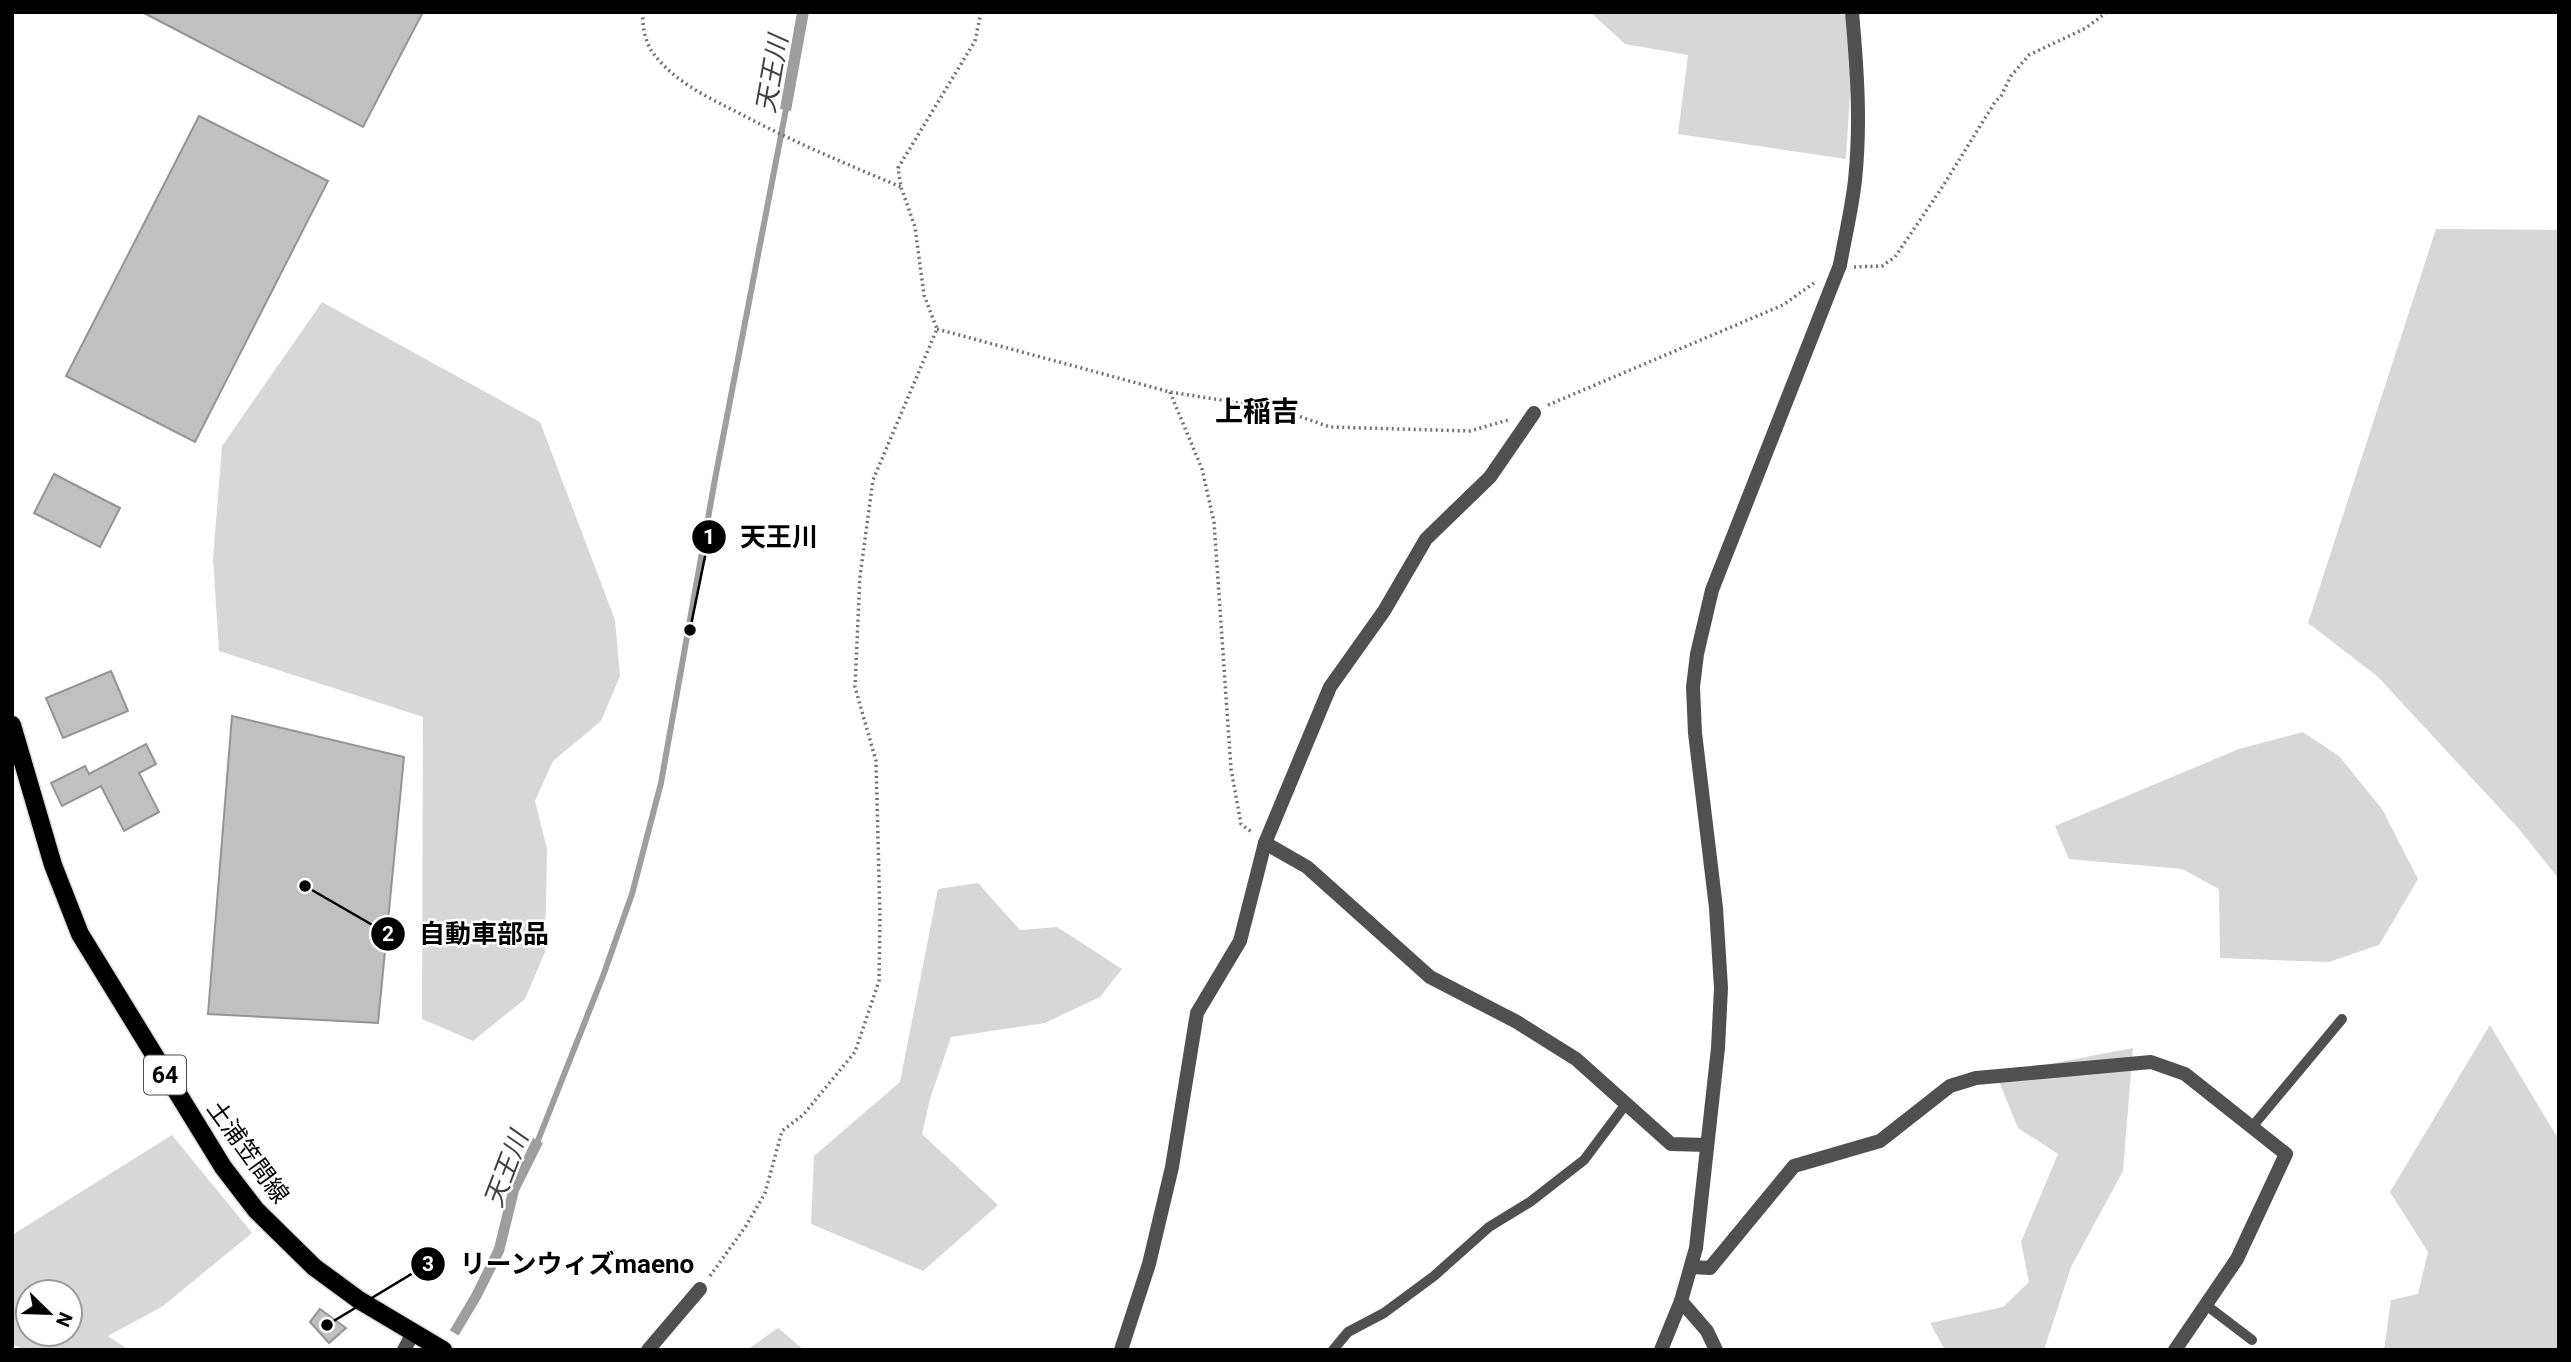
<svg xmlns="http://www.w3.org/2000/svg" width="2571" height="1362" viewBox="0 0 2571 1362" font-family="Roboto,'Noto Sans JP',sans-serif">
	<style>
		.green { fill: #d7d7d7; fill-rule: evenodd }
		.water { fill: #9e9e9e }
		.pier { fill: #fff }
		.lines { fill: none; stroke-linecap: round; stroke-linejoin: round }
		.stream { stroke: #9e9e9e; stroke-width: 6 }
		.building { fill: #c0c0c0; stroke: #949494; stroke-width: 2 }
		.primary-casing { stroke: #dbdbdb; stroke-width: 21 }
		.path { stroke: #727272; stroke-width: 3.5; stroke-dasharray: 2 3.5; stroke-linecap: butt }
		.service { stroke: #505050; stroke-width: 10 }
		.minor { stroke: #505050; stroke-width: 14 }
		.tertiary { stroke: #505050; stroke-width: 14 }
		.primary { stroke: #000; stroke-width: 18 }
		.labels { text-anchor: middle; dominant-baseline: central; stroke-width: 5; stroke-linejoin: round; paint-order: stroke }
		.shield { fill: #fff; stroke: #4c4c4c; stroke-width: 2 }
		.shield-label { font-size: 23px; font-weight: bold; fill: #000 }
		.street-label { font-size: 24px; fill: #000; stroke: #fff }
		.water-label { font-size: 26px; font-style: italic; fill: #3f3f3f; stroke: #fff }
		.quarter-label { font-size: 28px; font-weight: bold; fill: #000; stroke: #fff }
		.leader { fill: none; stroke: #000; stroke-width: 2.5 }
		.callout-dot { fill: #000; stroke: #fff; stroke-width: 2.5 }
		.mark-label { font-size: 21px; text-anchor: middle; font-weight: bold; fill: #fff }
		.callout-label { font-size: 26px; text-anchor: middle; font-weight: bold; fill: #000; stroke: #fff; stroke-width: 5; stroke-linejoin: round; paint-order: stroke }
	</style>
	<rect width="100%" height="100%" fill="#fff"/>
	<!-- green -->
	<g class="green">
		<polygon points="1590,12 1818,12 1847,15 1851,77 1846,159 1678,134 1688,55 1625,44"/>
		<polygon points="2436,229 2559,230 2559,879 2518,828 2377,676 2308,623"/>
		<polygon points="322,302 540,422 615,620 620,676 601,721 553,761 535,801 547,849 545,952 525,999 473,1041 422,1019 423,717 219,651 213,559 222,446"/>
		<polygon points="2303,732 2339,756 2382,809 2418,879 2379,945 2329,962 2220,958 2219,889 2182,869 2069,859 2055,826 2239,749"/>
		<polygon points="978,883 1020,930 1057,927 1122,969 1100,997 1045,1023 951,1037 930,1099 922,1134 998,1205 923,1271 811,1224 814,1156 900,1082 938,889"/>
		<polygon points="2490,1025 2559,1140 2559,1350 2384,1350 2391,1300 2418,1294 2428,1252 2390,1192"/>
		<polygon points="2133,1048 2123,1171 2071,1267 2044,1350 1945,1350 1930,1323 2003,1307 2029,1282 2021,1242 2058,1154 2018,1128 1996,1074"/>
		<path d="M172,1135L252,1233L163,1306L108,1336L129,1350H24L12,1344V1235ZM28,1292H70V1334H28Z"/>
		<polygon points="778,1328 804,1350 747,1350"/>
	</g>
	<!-- water -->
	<g class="water">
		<polygon points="797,12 809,12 791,111 780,109"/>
		<polygon points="533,1138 543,1143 519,1191 504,1252 481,1298 450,1350 438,1350 472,1293 494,1248 509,1187"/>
	</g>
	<!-- pier -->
	<polygon class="pier" points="446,1328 461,1337 454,1350 435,1350"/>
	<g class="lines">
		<!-- stream -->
		<polyline class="stream" points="535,1148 603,976 632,894 661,783 715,479 787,104"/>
	</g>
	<!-- building -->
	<g class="building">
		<polygon points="142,12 423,12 363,127"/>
		<polygon points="199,116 328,181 195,442 66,376"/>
		<polygon points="54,474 120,508 100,547 34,513"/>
		<polygon points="111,671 128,711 63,738 46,698"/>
		<polygon points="232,716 404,757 378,1023 208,1014"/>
		<polygon points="146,744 156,764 139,773 159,812 124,831 101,786 62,806 51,783 85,766 89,774"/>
		<polygon points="320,1309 346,1328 329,1343 310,1322"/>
	</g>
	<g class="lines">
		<!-- primary casing -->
		<g class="primary-casing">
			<polyline id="primary" points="12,725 53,865 80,934 223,1167 256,1210 314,1267 359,1300 443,1350"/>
		</g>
		<!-- path -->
		<g class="path">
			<path d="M643,12C642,25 645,42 653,53C674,81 705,96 735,111C789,140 844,163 901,187"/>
			<polyline points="1854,267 1882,266 1895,257 1943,186 1995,102 2001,96 2011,76 2029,55 2086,28 2107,12"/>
			<polyline points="937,329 1170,392 1278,409 1330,427 1470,431 1508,420"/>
			<polyline points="1170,392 1202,469 1214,522 1231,769 1241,824 1253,833"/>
			<polyline points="1548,405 1783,305 1814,283"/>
			<polyline points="710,1276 746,1226 765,1193 782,1131 803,1115 855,1052 879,981 880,918 876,761 855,687 860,576 873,480 937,329 924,295 915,227 901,187 898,168 975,41 981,12"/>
		</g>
		<!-- service -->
		<g class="service">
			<polyline points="2252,1127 2342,1019"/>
			<polyline points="2206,1305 2252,1340"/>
			<polyline points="1333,1350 1348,1332 1384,1313 1434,1276 1489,1227 1530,1202 1584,1160 1626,1104"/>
		</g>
		<!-- minor -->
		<g class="minor">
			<path d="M1840,265C1845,237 1852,208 1855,180C1861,124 1857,68 1852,12"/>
			<polyline points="1265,843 1307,867 1430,977 1517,1022 1576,1059 1671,1144 1707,1145"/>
			<polyline points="1691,1267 1710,1268 1794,1166 1880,1141 1950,1086 1976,1078 2151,1062 2185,1074 2286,1154 2237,1259 2175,1350"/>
			<polyline points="1681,1301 1707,1331 1716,1350"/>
			<polyline points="404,1350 413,1333"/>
			<polyline points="648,1350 700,1289"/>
			<polyline points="1121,1350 1149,1264 1172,1167 1197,1013 1240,941 1265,843 1330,687 1384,611 1426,539 1490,477 1534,413"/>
		</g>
		<!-- tertiary -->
		<polyline class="tertiary" points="1661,1350 1681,1301 1696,1248 1718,1048 1721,988 1716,908 1695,733 1693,687 1697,654 1712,590 1840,265"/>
		<!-- primary -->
		<use href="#primary" class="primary"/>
	</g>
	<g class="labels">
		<!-- shield labels -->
		<rect class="shield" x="144" y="1055.5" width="42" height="39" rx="5"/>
		<g class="shield-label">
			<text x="165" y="1075">64</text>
		</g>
		<!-- street labels -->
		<g class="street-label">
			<text transform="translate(248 1152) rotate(54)">土浦笠間線</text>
		</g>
		<!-- water labels -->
		<g class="water-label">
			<text transform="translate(772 74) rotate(-80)">天王川</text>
			<text transform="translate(506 1169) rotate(-69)">天王川</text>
		</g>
		<!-- quarter labels -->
		<g class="quarter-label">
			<text x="1257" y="411">上稲吉</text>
		</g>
	</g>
	<!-- callouts -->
	<path class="leader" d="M690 630L709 537M305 886L388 934M327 1325L428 1264"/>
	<g class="callout-dot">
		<circle cx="690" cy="630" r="7"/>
		<circle cx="305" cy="886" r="7"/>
		<circle cx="327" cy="1325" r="7"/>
		<circle cx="709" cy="537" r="18"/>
		<circle cx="388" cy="934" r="18"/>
		<circle cx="428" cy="1264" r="18"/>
	</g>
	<g class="mark-label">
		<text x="709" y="544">1</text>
		<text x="388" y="941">2</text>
		<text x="428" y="1271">3</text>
	</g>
	<g class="callout-label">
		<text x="779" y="546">天王川</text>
		<text x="484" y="943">自動車部品</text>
		<text x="577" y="1273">リーンウィズmaeno</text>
	</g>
	<!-- border -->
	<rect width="2571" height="1362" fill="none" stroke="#000000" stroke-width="28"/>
	<!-- north arrow -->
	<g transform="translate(49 1313) rotate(113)"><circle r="33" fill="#ffffff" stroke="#999999" stroke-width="2"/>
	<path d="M0-5L12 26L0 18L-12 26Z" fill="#000000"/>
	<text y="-10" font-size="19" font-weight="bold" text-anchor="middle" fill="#000000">N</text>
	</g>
</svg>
